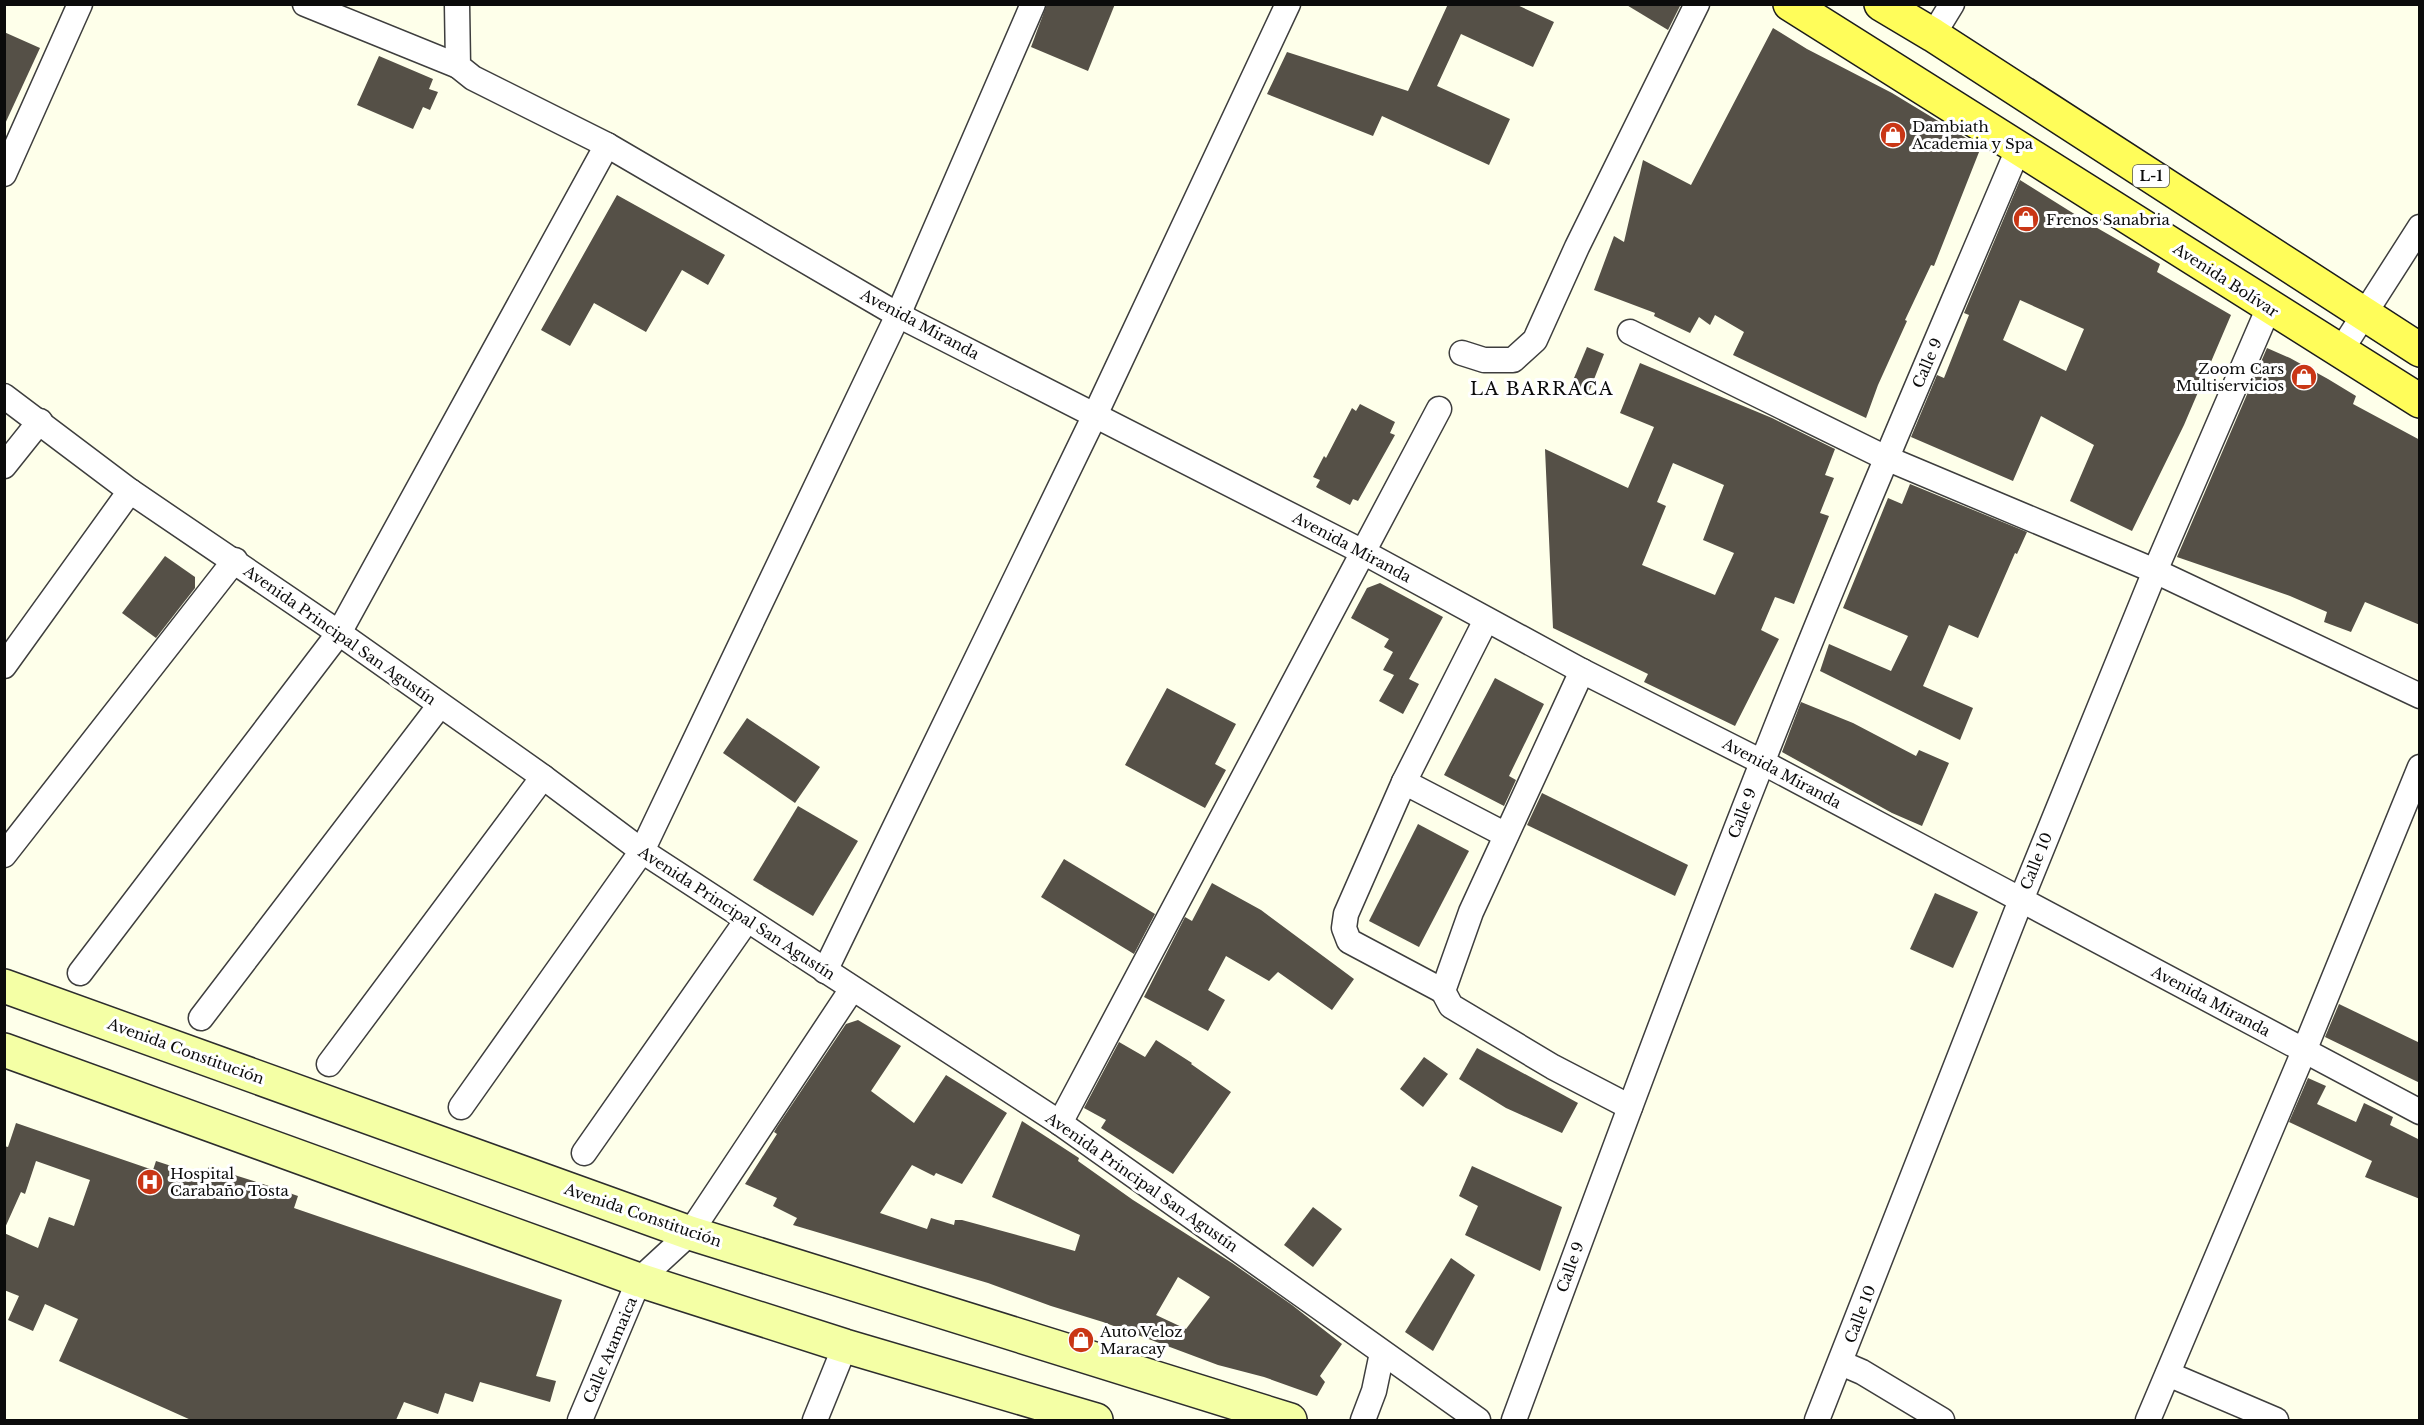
<svg xmlns="http://www.w3.org/2000/svg" width="2424" height="1425" viewBox="0 0 2424 1425" font-family="'Libre Baskerville',serif">
	<style>
		.building { fill: #555047; fill-rule: evenodd }
		.lines { fill: none; stroke-linecap: round; stroke-linejoin: round }
		.street-casing { stroke: #3e3e3e; stroke-width: 27 }
		.secondary-casing { stroke: #2d2d2d; stroke-width: 36 }
		.primary-casing { stroke: #1c1c1c; stroke-width: 36 }
		.street { stroke: #fff; stroke-width: 24 }
		.secondary { stroke: #f4ffa5; stroke-width: 33 }
		.primary { stroke: #fffd5a; stroke-width: 33 }
		.labels { text-anchor: middle; dominant-baseline: central; stroke-width: 6; stroke-linejoin: round; paint-order: stroke }
		.shield { fill: #fff; stroke: #545454; stroke-width: 1.5 }
		.shield-label { font-size: 14px; font-weight: bold; fill: #0b0b0b }
		.poi-label { font-size: 15px; fill: #0b0b0b; stroke: #fff; text-anchor: start }
		.street-label { font-size: 15px; fill: #0b0b0b; stroke: #fff }
		.quarter-label { font-size: 18px; letter-spacing: 1.5px; fill: #0b0b0b; stroke: #fff }
	</style>
	<rect width="100%" height="100%" fill="#feffea"/>
	<!-- building -->
	<g class="building">
		<polygon points="1047,4 1115,4 1088,71 1031,47"/>
		<polygon points="1448,4 1515,4 1554,22 1533,67 1461,34 1437,86 1510,119 1489,165 1382,116 1373,136 1267,94 1287,52 1408,91"/>
		<polygon points="1625,4 1681,4 1668,30"/>
		<polygon points="1773,28 1807,49 1892,93 1981,147 1934,266 1931,265 1905,320 1907,321 1878,385 1866,418 1733,355 1744,332 1715,315 1710,325 1699,317 1690,333 1654,316 1655,313 1594,290 1614,236 1624,242 1643,160 1691,185"/>
		<polygon points="4,32 40,48 4,126"/>
		<polygon points="379,56 433,79 429,89 438,92 430,110 423,107 413,129 357,105"/>
		<path d="M2020,180L2092,225L2160,264L2157,272L2231,315L2184,425L2132,531L2070,501L2094,445L2041,416L2013,481L1911,437L1937,375L1944,378L1969,315L1964,313ZM2020,300L2084,329L2066,371L2003,340Z"/>
		<polygon points="617,195 725,255 708,285 682,270 646,332 594,303 570,346 541,330"/>
		<polygon points="1587,347 1604,354 1587,397 1569,390"/>
		<polygon points="2267,348 2290,358 2328,379 2356,396 2353,404 2420,440 2420,625 2365,602 2351,632 2324,622 2327,612 2290,596 2177,557"/>
		<path d="M1640,363L1772,418L1835,449L1825,475L1834,478L1820,513L1829,516L1794,604L1775,597L1761,630L1779,639L1735,726L1644,682L1648,674L1553,628L1545,449L1628,488L1654,427L1620,413ZM1673,463L1724,485L1703,540L1734,553L1715,595L1642,565L1666,506L1657,502Z"/>
		<polygon points="1360,404 1395,422 1390,433 1395,435 1358,501 1353,499 1350,505 1316,487 1320,480 1313,477 1324,456 1326,458 1352,408 1356,411"/>
		<polygon points="1910,484 2027,532 2017,554 2015,553 1978,638 1949,625 1923,686 1973,708 1960,740 1820,671 1829,644 1891,671 1908,636 1843,608 1888,498 1902,504"/>
		<polygon points="165,556 195,577 195,588 156,638 122,613"/>
		<polygon points="1380,583 1443,617 1409,679 1419,684 1403,714 1379,701 1394,675 1383,670 1393,652 1384,647 1389,639 1351,618 1367,588"/>
		<polygon points="1495,678 1544,704 1509,776 1516,780 1504,806 1444,775"/>
		<polygon points="1167,688 1236,724 1215,764 1226,770 1205,808 1125,765"/>
		<polygon points="1801,702 1853,723 1916,756 1919,750 1949,763 1922,826 1892,813 1782,752"/>
		<polygon points="747,718 820,767 795,803 723,753"/>
		<polygon points="1542,793 1688,865 1675,896 1527,825"/>
		<polygon points="798,806 858,841 813,916 753,880"/>
		<polygon points="1418,824 1469,851 1419,947 1369,921"/>
		<polygon points="1064,859 1155,914 1134,954 1041,897"/>
		<polygon points="1212,883 1261,910 1354,979 1332,1010 1278,972 1269,981 1226,956 1208,990 1225,1000 1208,1031 1144,997 1185,917 1192,921"/>
		<polygon points="1935,893 1978,912 1953,968 1910,949"/>
		<polygon points="2339,1004 2420,1043 2420,1083 2325,1037"/>
		<path d="M858,1020L901,1046L871,1091L914,1123L946,1075L1007,1113L962,1184L936,1173L934,1176L912,1165L880,1213L927,1229L931,1218L954,1225L955,1220H962L1075,1251L1080,1235L992,1197L1022,1121L1079,1158L1078,1161L1133,1200L1232,1263L1292,1305L1342,1344L1320,1376L1325,1382L1317,1396L1264,1377L1218,1365L1103,1322L1051,1306L988,1283L793,1225L797,1218L773,1206L777,1198L745,1184L777,1134L774,1132L777,1127L846,1024ZM1178,1277L1210,1297L1186,1329L1156,1315Z"/>
		<polygon points="1156,1040 1192,1063 1191,1064 1231,1092 1173,1174 1101,1128 1106,1120 1084,1108 1119,1042 1145,1057"/>
		<polygon points="1477,1048 1578,1103 1562,1133 1506,1108 1459,1079"/>
		<polygon points="1424,1057 1448,1074 1423,1107 1400,1089"/>
		<polygon points="2308,1078 2326,1086 2317,1104 2356,1122 2364,1103 2393,1117 2390,1125 2420,1140 2420,1199 2365,1177 2372,1161 2289,1122"/>
		<polygon points="16,1123 153,1170 156,1161 202,1176 209,1167 266,1185 298,1196 294,1208 562,1300 536,1376 556,1381 550,1402 480,1382 473,1402 445,1393 438,1414 404,1402 396,1420 191,1420 59,1361 78,1319 45,1304 33,1331 8,1320 19,1296 4,1290 4,1233 38,1248 49,1217 74,1226 90,1180 36,1161 25,1194 21,1192 4,1230 4,1146 8,1147"/>
		<polygon points="1472,1166 1562,1207 1540,1271 1465,1235 1478,1206 1459,1196"/>
		<polygon points="1313,1207 1342,1229 1313,1267 1284,1245"/>
		<polygon points="1451,1258 1475,1275 1433,1351 1405,1332"/>
	</g>
	<g class="lines">
		<!-- street casing -->
		<g class="street-casing">
			<g id="street">
				<polyline points="305,4 458,66"/>
				<polyline points="457,4 458,66 473,78 607,145 898,315 1363,552 1582,671 1762,762 2420,1112"/>
				<polyline points="1933,35 1952,4"/>
				<polyline points="4,174 80,4"/>
				<polyline points="1630,332 1886,458 2155,571 2420,696"/>
				<polyline points="2340,352 2420,227"/>
				<polyline points="1462,353 1484,360 1513,360 1535,340 1577,247 1697,4"/>
				<polyline points="4,396 130,491 339,633 543,777 642,851 1060,1123 1478,1420"/>
				<polyline points="4,466 40,421"/>
				<polyline points="4,666 130,491"/>
				<polyline points="1582,671 1471,912 1443,991 1451,1006 1553,1067 1630,1107"/>
				<polyline points="1404,782 1506,835"/>
				<polyline points="4,855 235,560"/>
				<polyline points="825,971 1095,415 1288,4"/>
				<polyline points="80,973 339,633 607,145"/>
				<polyline points="1443,991 1349,941 1344,928 1346,914 1404,782 1486,620"/>
				<polyline points="201,1018 440,705"/>
				<polyline points="329,1064 543,777"/>
				<polyline points="461,1107 642,851 898,315 1033,4"/>
				<polyline points="1060,1123 1439,409"/>
				<polyline points="584,1153 747,920"/>
				<polyline points="1841,1363 1862,1372 1942,1420"/>
				<polyline points="2168,1374 2276,1420"/>
				<polyline points="580,1420 639,1280 690,1233 852,989"/>
				<polyline points="815,1420 845,1346"/>
				<polyline points="1363,1420 1374,1391 1382,1353"/>
				<path d="M1514,1420C1595,1201 1676,981 1762,763C1843,556 1932,352 2019,147"/>
				<polyline points="1817,1420 2021,900 2155,571 2269,307"/>
				<polyline points="2148,1420 2304,1051 2420,767"/>
			</g>
		</g>
		<!-- secondary casing -->
		<g class="secondary-casing">
			<g id="secondary">
				<polyline points="4,986 690,1233 1290,1420"/>
				<polyline points="4,1050 639,1280 845,1346 1096,1420"/>
			</g>
		</g>
		<!-- primary casing -->
		<g class="primary-casing">
			<g id="primary">
				<polyline points="1790,4 2420,401"/>
				<polyline points="1881,4 1933,35 2420,350"/>
			</g>
		</g>
		<!-- street -->
		<use href="#street" class="street"/>
		<!-- secondary -->
		<use href="#secondary" class="secondary"/>
		<!-- primary -->
		<use href="#primary" class="primary"/>
	</g>
	<!-- icons -->
	<defs>
		<g id="shop-disc" transform="scale(1.35)"><circle r="9.5" fill="#c93615" stroke="#fff"/><path d="M-5-2.5h2.3a2.7 3.5 0 0 1 5.4 0H5L5.5 6h-11ZM-1.5-2.5h3a1.5 2.3 0 0 0-3 0Z" fill="#fff"/></g>
		<g id="hospital-disc" transform="scale(1.35)"><circle r="9.5" fill="#c93615" stroke="#fff"/><path d="M-5-5h3v3.5h4V-5h3V5h-3V1.5h-4V5h-3Z" fill="#fff"/></g>
	</defs>
	<g fill-rule="evenodd">
		<use href="#shop-disc" x="1893" y="135"/>
		<use href="#shop-disc" x="2026" y="219"/>
		<use href="#shop-disc" x="2304" y="377"/>
		<use href="#hospital-disc" x="150" y="1182"/>
		<use href="#shop-disc" x="1081" y="1340"/>
	</g>
	<g class="labels">
		<!-- shield labels -->
		<rect class="shield" x="2133" y="165" width="36" height="22" rx="4.5"/>
		<g class="shield-label">
			<text x="2151" y="176">L-1</text>
		</g>
		<!-- poi labels -->
		<g class="poi-label">
			<text x="1912" y="126">Dambiath<tspan x="1912" dy="17">Academia y Spa</tspan></text>
			<text x="2046" y="219">Frenos Sanabria</text>
			<text x="2284" y="368" text-anchor="end">Zoom Cars<tspan x="2284" dy="17">Multiservicios</tspan></text>
			<text x="170" y="1173">Hospital<tspan x="170" dy="17">Carabaño Tosta</tspan></text>
			<text x="1100" y="1331">Auto Veloz<tspan x="1100" dy="17">Maracay</tspan></text>
		</g>
		<!-- street labels -->
		<g class="street-label">
			<text transform="translate(2226 280) rotate(33)">Avenida Bolívar</text>
			<text transform="translate(920 324) rotate(28)">Avenida Miranda</text>
			<text transform="translate(1927 363) rotate(-67)">Calle 9</text>
			<text transform="translate(1352 547) rotate(28)">Avenida Miranda</text>
			<text transform="translate(340 635) rotate(35)">Avenida Principal San Agustín</text>
			<text transform="translate(1782 773) rotate(28)">Avenida Miranda</text>
			<text transform="translate(1742 813) rotate(-69)">Calle 9</text>
			<text transform="translate(2036 861) rotate(-68)">Calle 10</text>
			<text transform="translate(737 913) rotate(33)">Avenida Principal San Agustín</text>
			<text transform="translate(2211 1001) rotate(28)">Avenida Miranda</text>
			<text transform="translate(186 1051) rotate(20)">Avenida Constitución</text>
			<text transform="translate(1142 1182) rotate(35)">Avenida Principal San Agustín</text>
			<text transform="translate(643 1215) rotate(19)">Avenida Constitución</text>
			<text transform="translate(1570 1267) rotate(-70)">Calle 9</text>
			<text transform="translate(1860 1314) rotate(-69)">Calle 10</text>
			<text transform="translate(610 1350) rotate(-67)">Calle Atamaica</text>
		</g>
		<!-- quarter labels -->
		<g class="quarter-label">
			<text x="1542" y="389">LA BARRACA</text>
		</g>
	</g>
	<!-- border -->
	<rect width="2424" height="1425" fill="none" stroke="#0b0b0b" stroke-width="12"/>
</svg>
